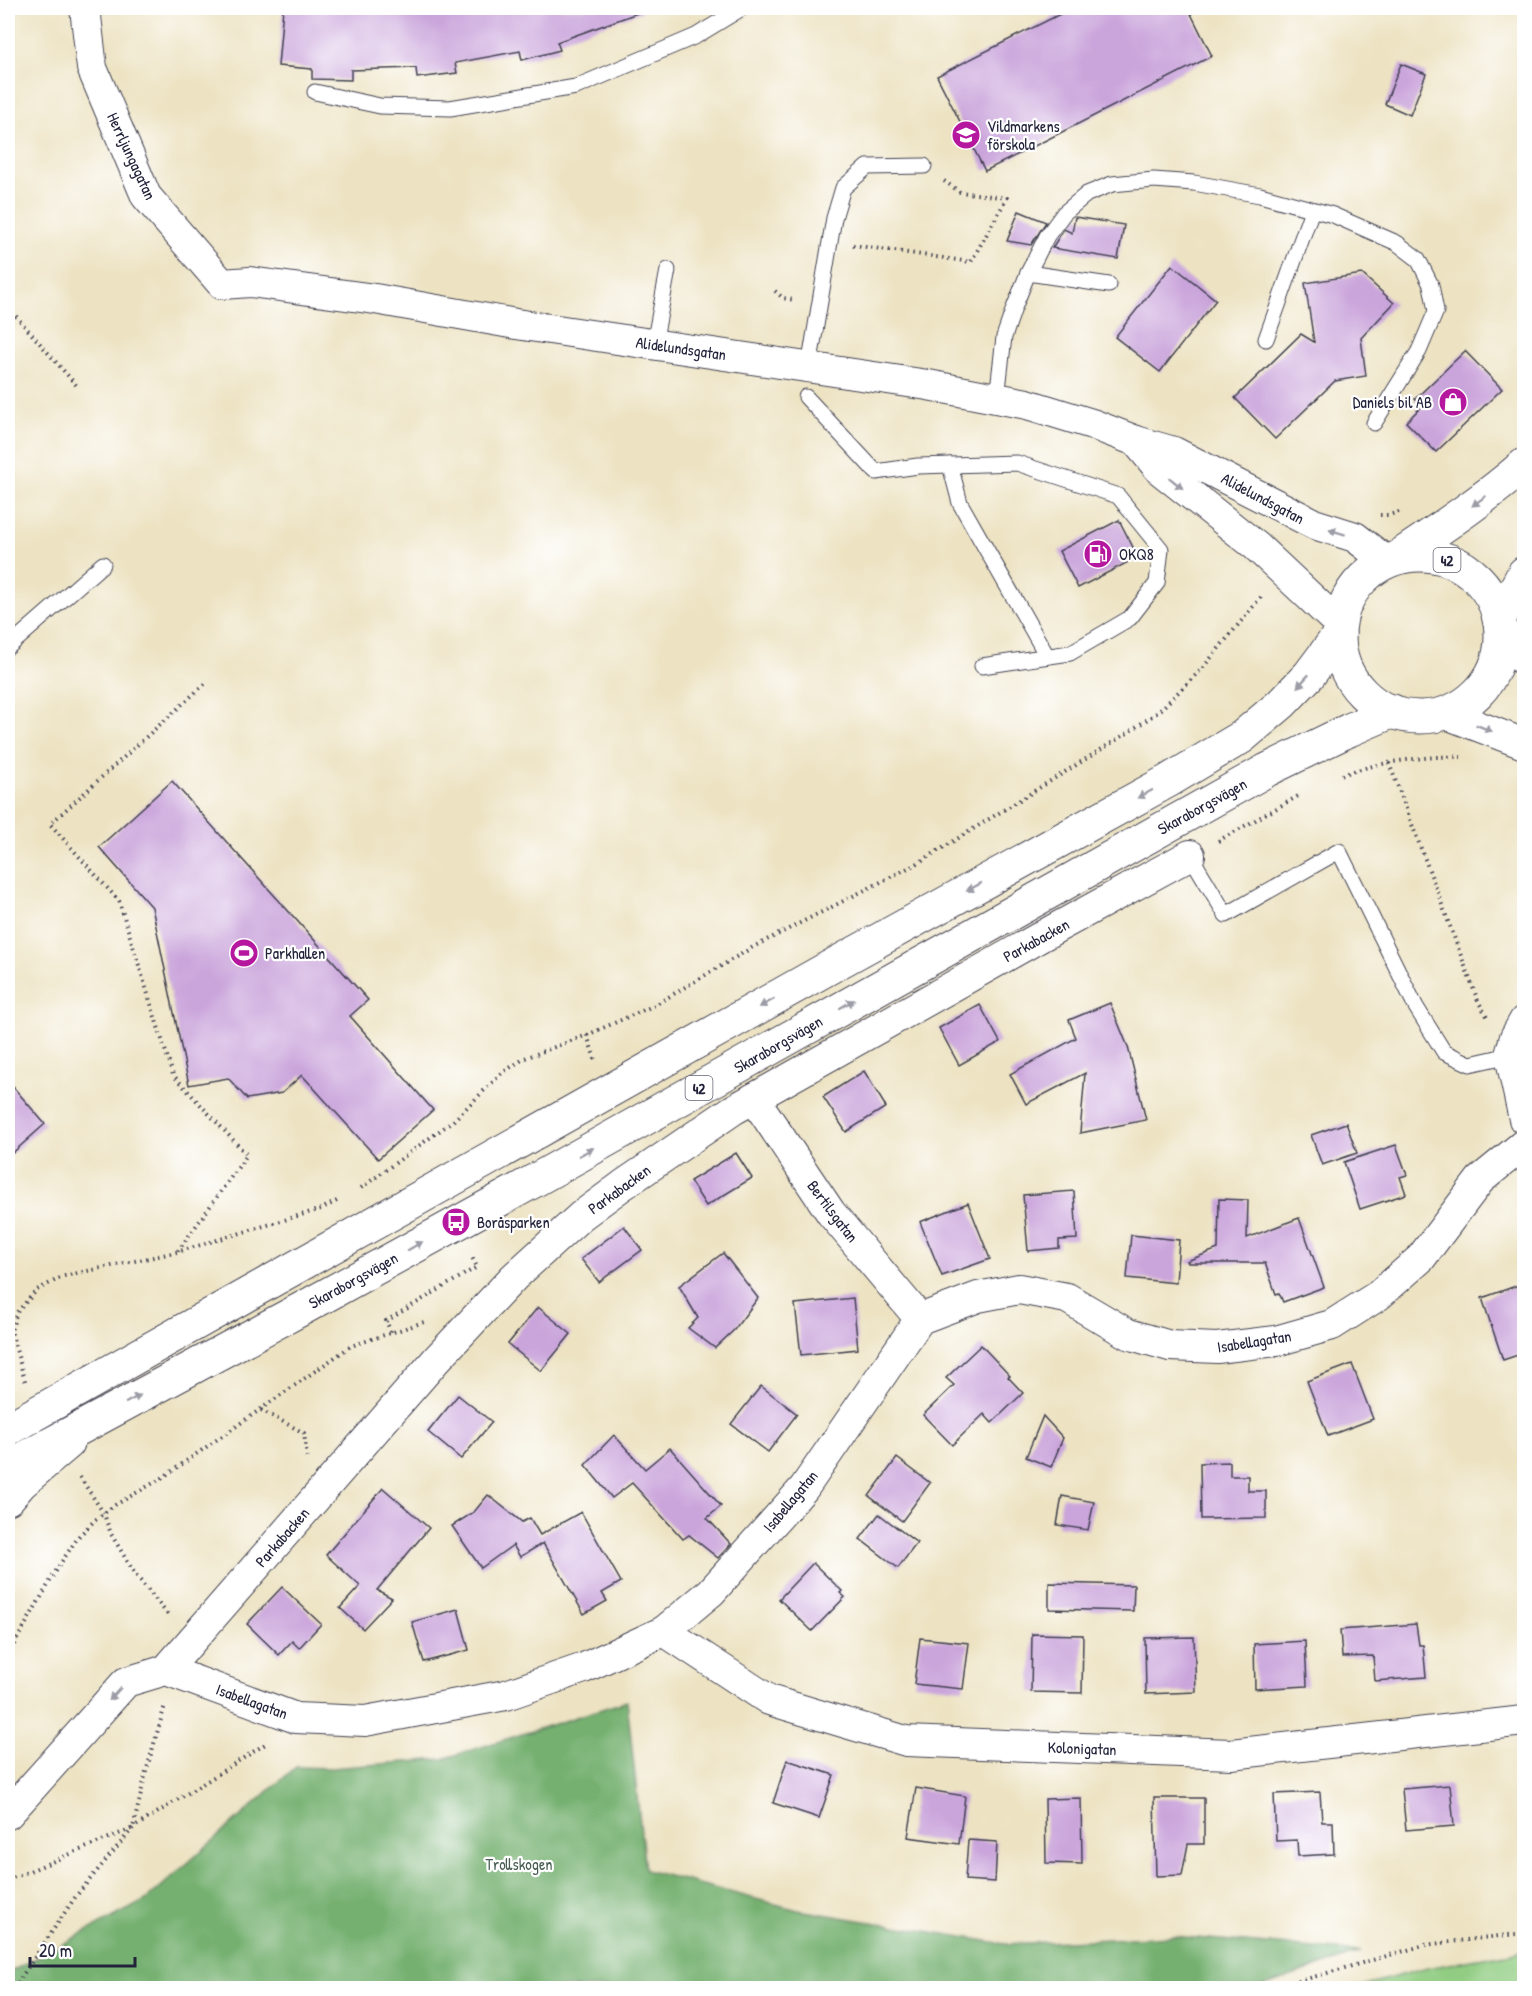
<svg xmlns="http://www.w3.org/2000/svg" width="1532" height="1996" viewBox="0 0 1532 1996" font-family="'Patrick Hand',sans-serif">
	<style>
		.green { fill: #90cc81; stroke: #59775e; stroke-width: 1.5 }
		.forest { fill: #74b06f; stroke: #4b6955; stroke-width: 1.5 }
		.building { fill: #caa5db }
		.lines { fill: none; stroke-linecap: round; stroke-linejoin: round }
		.service-casing { stroke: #403f4f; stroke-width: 17 }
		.minor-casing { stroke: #403f4f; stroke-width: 32 }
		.tertiary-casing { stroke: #403f4f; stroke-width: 35 }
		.primary-casing { stroke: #403f4f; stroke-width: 35 }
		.path { stroke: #403f4f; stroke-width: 4; stroke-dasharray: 1.5 4.5; stroke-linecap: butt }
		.service { stroke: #fff; stroke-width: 15 }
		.minor { stroke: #fff; stroke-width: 30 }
		.tertiary { stroke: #fff; stroke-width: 33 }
		.primary { stroke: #fff; stroke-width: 33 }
		.oneway { fill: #9c9ca7 }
		.labels { text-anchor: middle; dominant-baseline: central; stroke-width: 4.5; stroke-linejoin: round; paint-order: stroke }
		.shield { fill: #fff; stroke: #646476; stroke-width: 1.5 }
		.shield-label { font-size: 15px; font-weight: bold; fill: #22223b }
		.poi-label { font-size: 16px; fill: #22223b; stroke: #fff; text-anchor: start }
		.street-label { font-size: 16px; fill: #22223b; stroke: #fff }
		.park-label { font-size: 16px; fill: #485e54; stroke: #fff }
	</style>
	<rect width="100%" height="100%" fill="#fff"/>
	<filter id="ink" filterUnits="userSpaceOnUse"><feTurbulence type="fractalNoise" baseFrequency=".0167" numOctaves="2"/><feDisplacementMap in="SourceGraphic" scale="12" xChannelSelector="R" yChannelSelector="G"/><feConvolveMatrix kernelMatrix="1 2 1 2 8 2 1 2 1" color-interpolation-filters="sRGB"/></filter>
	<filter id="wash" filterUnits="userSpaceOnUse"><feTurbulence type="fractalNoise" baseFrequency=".008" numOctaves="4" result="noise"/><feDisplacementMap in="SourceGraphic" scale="24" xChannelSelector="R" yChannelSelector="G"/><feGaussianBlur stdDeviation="1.35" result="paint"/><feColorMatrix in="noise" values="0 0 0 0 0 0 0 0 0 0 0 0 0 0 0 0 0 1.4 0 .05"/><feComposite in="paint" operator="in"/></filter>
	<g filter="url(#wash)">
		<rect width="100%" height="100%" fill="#ede3c3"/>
		<!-- green -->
		<polygon class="green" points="1524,1951 1524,1988 1355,1988 1427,1968"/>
		<!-- forest -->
		<polygon class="forest" points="627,1701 645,1870 798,1910 1005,1944 1173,1936 1361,1952 1257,1988 8,1988 8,1973 146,1900 296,1767 331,1768 443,1759"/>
		<g id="blocks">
			<!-- building -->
			<g class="building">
				<polygon points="283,8 642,8 643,11 557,42 560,50 522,60 520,51 455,63 457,73 417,78 416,68 351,70 351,80 312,79 312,69 278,66"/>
				<polygon points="1072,8 1188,8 1212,56 985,171 937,76"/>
				<polygon points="1401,64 1426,74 1410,115 1385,104"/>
				<polygon points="1019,211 1046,222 1031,245 1007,241"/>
				<polygon points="1075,217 1124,225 1118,259 1052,248 1064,229 1072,233"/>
				<polygon points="1172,265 1216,300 1160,372 1115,337"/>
				<polygon points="1362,274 1394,303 1361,338 1366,376 1335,381 1275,439 1235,398 1301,334 1314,342 1305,283"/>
				<polygon points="1465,351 1502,389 1436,452 1406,422 1422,406 1415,399"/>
				<polygon points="1119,520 1138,557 1078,588 1059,551"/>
				<polygon points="172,781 368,1000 350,1016 433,1110 378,1159 302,1075 282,1093 247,1099 228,1078 189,1085 152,907 99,847"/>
				<polygon points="1110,1003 1128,1047 1146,1120 1080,1133 1085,1073 1026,1104 1010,1074 1076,1038 1069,1020"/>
				<polygon points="980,1005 1000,1042 959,1065 939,1028"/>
				<polygon points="864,1071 886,1107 846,1132 823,1097"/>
				<polygon points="8,1081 45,1124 8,1157"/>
				<polygon points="1346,1123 1357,1153 1322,1165 1311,1135"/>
				<polygon points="1396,1145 1407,1175 1400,1177 1406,1194 1360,1209 1344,1162"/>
				<polygon points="736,1153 752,1178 706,1206 690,1181"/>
				<polygon points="1074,1191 1077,1239 1059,1240 1059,1248 1028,1251 1023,1195"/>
				<polygon points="1219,1199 1248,1200 1247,1238 1299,1218 1324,1287 1283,1302 1279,1293 1276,1294 1265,1263 1188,1263 1187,1261 1218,1249"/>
				<polygon points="968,1203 990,1259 942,1276 920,1222"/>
				<polygon points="624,1226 642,1250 599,1282 581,1259"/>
				<polygon points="1131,1235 1179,1240 1176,1283 1127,1278"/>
				<polygon points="723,1253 758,1298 734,1330 715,1348 688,1328 698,1318 679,1286"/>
				<polygon points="1524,1283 1524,1353 1503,1360 1482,1298"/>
				<polygon points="853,1298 858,1349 801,1355 795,1304"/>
				<polygon points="538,1307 571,1334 541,1371 508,1344"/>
				<polygon points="981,1345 1010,1376 1008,1377 1023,1393 992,1423 984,1414 952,1445 923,1415 954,1385 946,1378"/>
				<polygon points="1352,1364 1373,1419 1328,1436 1307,1381"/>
				<polygon points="761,1386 797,1414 768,1452 731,1424"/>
				<polygon points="458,1395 492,1422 461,1459 428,1432"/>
				<polygon points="1043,1416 1063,1438 1051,1467 1026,1457"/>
				<polygon points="614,1435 645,1469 670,1448 721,1506 707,1518 731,1544 718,1558 689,1535 683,1539 632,1483 612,1498 585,1465"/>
				<polygon points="897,1458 930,1483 902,1521 869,1496"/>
				<polygon points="1230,1462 1230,1476 1248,1476 1248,1491 1266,1491 1266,1518 1201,1519 1200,1463"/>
				<polygon points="383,1488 429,1528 377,1590 392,1598 363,1629 340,1608 360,1586 326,1555"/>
				<polygon points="488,1495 522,1522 530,1518 540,1535 581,1512 621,1582 602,1593 607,1601 584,1614 543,1543 520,1557 513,1545 481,1568 452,1526 474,1512"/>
				<polygon points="1062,1496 1094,1502 1088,1530 1057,1525"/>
				<polygon points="879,1514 917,1543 898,1568 860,1539"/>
				<polygon points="813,1563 842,1591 840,1593 845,1597 812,1631 779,1599"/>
				<polygon points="1049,1583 1134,1585 1133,1611 1049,1609"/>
				<polygon points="282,1587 321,1624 299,1648 292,1641 279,1655 247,1624"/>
				<polygon points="458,1609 469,1650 424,1662 412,1622"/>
				<polygon points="1416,1624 1419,1645 1423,1645 1426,1677 1375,1681 1373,1656 1342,1657 1340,1630"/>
				<polygon points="1032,1634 1083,1635 1082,1693 1031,1692"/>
				<polygon points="1194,1637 1196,1692 1146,1694 1145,1638"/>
				<polygon points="920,1638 969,1643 963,1689 914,1684"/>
				<polygon points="1305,1641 1307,1686 1255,1689 1254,1644"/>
				<polygon points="787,1760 834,1775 819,1818 773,1803"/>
				<polygon points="1450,1785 1454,1826 1406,1830 1402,1789"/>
				<polygon points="916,1788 965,1796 959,1844 908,1837"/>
				<polygon points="1320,1792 1322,1822 1333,1822 1334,1854 1298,1856 1297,1840 1276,1841 1274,1794"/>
				<polygon points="1081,1798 1082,1864 1046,1863 1045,1799"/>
				<polygon points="1154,1798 1204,1798 1204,1844 1188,1844 1182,1875 1156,1876"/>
				<polygon points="968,1840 997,1842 995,1882 965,1880"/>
			</g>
		</g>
	</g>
	<g filter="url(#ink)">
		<use href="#blocks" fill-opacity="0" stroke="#403f4f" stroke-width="1.5"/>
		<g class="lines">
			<!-- service casing -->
			<g class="service-casing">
				<g id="service">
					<polyline points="315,92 380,106 450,108 576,87 696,36 742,8"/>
					<polyline points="1028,273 1109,285"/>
					<polyline points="1266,339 1312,210"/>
					<polyline points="654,344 668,270"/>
					<polyline points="809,367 834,218 843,188 867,167 924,166"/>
					<polyline points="806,397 876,472 918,466 1017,463 1118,496 1161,549 1157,583 1130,618 1070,653 982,666"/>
					<polyline points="997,398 1004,337 1014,308 1028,273 1047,236 1064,213 1087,194 1112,184 1154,180 1194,183 1260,195 1333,215 1397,243 1418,259 1431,285 1436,311 1419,351 1374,423"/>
					<polyline points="950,465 960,503 1047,656"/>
					<polyline points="8,647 103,564"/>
					<polyline points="1190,855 1226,915 1339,851 1416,1007 1444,1052 1470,1064 1510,1055"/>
				</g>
			</g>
			<!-- minor casing -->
			<g class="minor-casing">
				<g id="minor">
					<polyline points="85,8 92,68 146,196 222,284 250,282 375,299 516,324 928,385 1027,404 1092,424 1136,441 1174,452 1314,524 1355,537 1386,561"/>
					<polyline points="1136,441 1160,470 1256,546 1340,625"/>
					<polyline points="1500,631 1524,661"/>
					<polyline points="1444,713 1524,744"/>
					<polyline points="1524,1021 1515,1037 1510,1055 1524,1119"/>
					<polyline points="754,1098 831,1213 920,1319"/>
					<polyline points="664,1631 769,1700 906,1741 1231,1754 1524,1721"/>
					<polyline points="166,1670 436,1360 514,1277 581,1216 623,1185 733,1110 1058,927 1190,855"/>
					<polyline points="8,1814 126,1682 166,1670 296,1718 365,1721 506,1695 584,1668 664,1631 711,1592 804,1488 920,1319 978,1297 1019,1289 1067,1298 1128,1334 1170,1346 1217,1348 1276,1341 1332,1325 1379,1295 1421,1258 1480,1180 1524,1144"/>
				</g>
			</g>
			<!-- tertiary casing -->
			<g class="tertiary-casing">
				<polyline id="tertiary" points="8,1498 21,1483 68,1443"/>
			</g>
			<!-- primary casing -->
			<g class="primary-casing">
				<g id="primary">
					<circle cx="1420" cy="636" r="81"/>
					<path d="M1398,557C1441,528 1485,499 1524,465"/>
					<polyline points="1499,619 1524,573"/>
					<polyline points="8,1429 839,962 1168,781 1242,737 1281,704 1309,675 1339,635"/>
					<polyline points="8,1467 305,1307 532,1182 1267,770 1349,730 1393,711"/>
				</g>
			</g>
			<!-- path -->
			<g class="path">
				<polyline points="853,245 971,262 1007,198 960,192 944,181"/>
				<polyline points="775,291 783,298 795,300"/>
				<polyline points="8,307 77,386"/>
				<polyline points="1380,515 1389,515 1402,511"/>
				<polyline points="1389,763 1478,1001 1488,1018"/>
				<path d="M1342,775C1373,763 1429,755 1461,757"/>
				<polyline points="1218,841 1300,795"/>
				<polyline points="587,1035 595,1059"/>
				<polyline points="361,1188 453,1121 502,1073 525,1058 587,1035 655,1005 753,947 920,862 1126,734 1158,712 1201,670 1261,597"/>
				<polyline points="178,1251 247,1155 173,1075 119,901 50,824 207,682"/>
				<polyline points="391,1332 386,1321 477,1267 472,1257"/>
				<polyline points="25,1381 11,1331 17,1312 37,1290 64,1276 177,1252 321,1209 339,1200"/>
				<polyline points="261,1410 304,1433 307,1458"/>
				<polyline points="80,1477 104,1514 111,1534 135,1574 169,1616"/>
				<polyline points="8,1655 60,1564 79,1536 95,1520 115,1505 162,1478 351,1346 427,1321"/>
				<polyline points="8,1880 133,1828 146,1772 165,1705"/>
				<polyline points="14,1988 76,1896 133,1828 267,1743"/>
				<polyline points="1275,1988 1425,1945 1524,1933"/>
			</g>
			<!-- service -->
			<use href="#service" class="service"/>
			<!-- minor -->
			<use href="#minor" class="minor"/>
			<!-- tertiary -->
			<use href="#tertiary" class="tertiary"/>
			<!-- primary -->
			<use href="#primary" class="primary"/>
		</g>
		<!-- one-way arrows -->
		<defs><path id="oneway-solid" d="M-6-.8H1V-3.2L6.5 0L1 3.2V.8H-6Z" transform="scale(1.5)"/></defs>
		<g class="oneway">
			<use href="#oneway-solid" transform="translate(1176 483) rotate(39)"/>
			<use href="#oneway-solid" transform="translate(1479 501) rotate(144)"/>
			<use href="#oneway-solid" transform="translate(1337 532) rotate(-163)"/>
			<use href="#oneway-solid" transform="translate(1303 681) rotate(133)"/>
			<use href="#oneway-solid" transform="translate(1484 728) rotate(22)"/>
			<use href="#oneway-solid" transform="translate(1145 794) rotate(152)"/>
			<use href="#oneway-solid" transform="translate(974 887) rotate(151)"/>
			<use href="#oneway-solid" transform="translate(767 1003) rotate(151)"/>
			<use href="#oneway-solid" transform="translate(847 1004) rotate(-30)"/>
			<use href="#oneway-solid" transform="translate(586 1152) rotate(-29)"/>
			<use href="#oneway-solid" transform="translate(415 1246) rotate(-30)"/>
			<use href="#oneway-solid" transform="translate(133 1399) rotate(-28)"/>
			<use href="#oneway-solid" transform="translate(115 1694) rotate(132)"/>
		</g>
	</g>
	<!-- icons -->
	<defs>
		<g id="school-disc" transform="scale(1.5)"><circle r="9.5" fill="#b5179e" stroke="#fff"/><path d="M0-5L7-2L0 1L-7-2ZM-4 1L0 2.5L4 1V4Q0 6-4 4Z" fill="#fff"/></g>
		<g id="shop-disc" transform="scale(1.5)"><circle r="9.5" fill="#b5179e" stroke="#fff"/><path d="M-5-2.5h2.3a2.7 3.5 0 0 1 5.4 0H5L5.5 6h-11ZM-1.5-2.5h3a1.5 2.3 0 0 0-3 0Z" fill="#fff"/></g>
		<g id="fuel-disc" transform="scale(1.5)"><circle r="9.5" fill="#b5179e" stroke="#fff"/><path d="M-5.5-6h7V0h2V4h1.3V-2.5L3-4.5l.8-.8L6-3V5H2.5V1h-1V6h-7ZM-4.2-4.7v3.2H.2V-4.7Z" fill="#fff"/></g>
		<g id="stadium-disc" transform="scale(1.5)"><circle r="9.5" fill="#b5179e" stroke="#fff"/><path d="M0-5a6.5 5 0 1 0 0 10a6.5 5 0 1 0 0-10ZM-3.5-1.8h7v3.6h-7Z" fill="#fff"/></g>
		<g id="bus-disc" transform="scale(1.5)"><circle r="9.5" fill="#b5179e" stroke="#fff"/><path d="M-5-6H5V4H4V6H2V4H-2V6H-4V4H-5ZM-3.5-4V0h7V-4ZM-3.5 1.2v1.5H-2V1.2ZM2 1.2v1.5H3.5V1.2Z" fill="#fff"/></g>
	</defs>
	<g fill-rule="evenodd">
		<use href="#school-disc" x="966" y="135"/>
		<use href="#shop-disc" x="1453" y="402"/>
		<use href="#fuel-disc" x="1098" y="554"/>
		<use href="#stadium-disc" x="244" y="953"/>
		<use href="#bus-disc" x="456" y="1222"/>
	</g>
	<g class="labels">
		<!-- shield labels -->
		<g class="shield">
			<rect x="1433.5" y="548" width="27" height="24" rx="4.5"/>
			<rect x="685.5" y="1076" width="27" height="24" rx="4.5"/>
		</g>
		<g class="shield-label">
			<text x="1447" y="560">42</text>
			<text x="699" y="1088">42</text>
		</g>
		<!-- poi labels -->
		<g class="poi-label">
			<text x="987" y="126">Vildmarkens<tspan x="987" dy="18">förskola</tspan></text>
			<text x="1432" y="402" text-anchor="end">Daniels bil AB</text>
			<text x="1119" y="554">OKQ8</text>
			<text x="265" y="953">Parkhallen</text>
			<text x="477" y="1222">Boråsparken</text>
		</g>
		<!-- street labels -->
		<g class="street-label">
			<text transform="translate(132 156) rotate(65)">Herrljungagatan</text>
			<text transform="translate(681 348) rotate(8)">Alidelundsgatan</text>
			<text transform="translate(1263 498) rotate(28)">Alidelundsgatan</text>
			<text transform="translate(1202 806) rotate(-29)">Skaraborgsvägen</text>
			<text transform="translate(1036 940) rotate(-29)">Parkabacken</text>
			<text transform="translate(778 1044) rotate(-30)">Skaraborgsvägen</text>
			<text transform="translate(619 1189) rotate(-36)">Parkabacken</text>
			<text transform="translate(833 1211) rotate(53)">Bertilsgatan</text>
			<text transform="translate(353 1280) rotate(-29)">Skaraborgsvägen</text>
			<text transform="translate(1254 1341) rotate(-9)">Isabellagatan</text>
			<text transform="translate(790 1501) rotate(-50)">Isabellagatan</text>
			<text transform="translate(282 1537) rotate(-49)">Parkabacken</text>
			<text transform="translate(252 1701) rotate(20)">Isabellagatan</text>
			<text transform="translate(1082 1748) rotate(2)">Kolonigatan</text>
		</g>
		<!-- park labels -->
		<g class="park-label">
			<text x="519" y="1864">Trollskogen</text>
		</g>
	</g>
	<!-- margin -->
	<rect width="1532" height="1996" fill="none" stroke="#fff" stroke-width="30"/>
	<!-- scale -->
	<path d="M30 1957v9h105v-9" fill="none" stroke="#22223b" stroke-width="3"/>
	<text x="39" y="1957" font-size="18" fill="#22223b" stroke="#ffffff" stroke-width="4.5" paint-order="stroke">20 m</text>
</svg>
